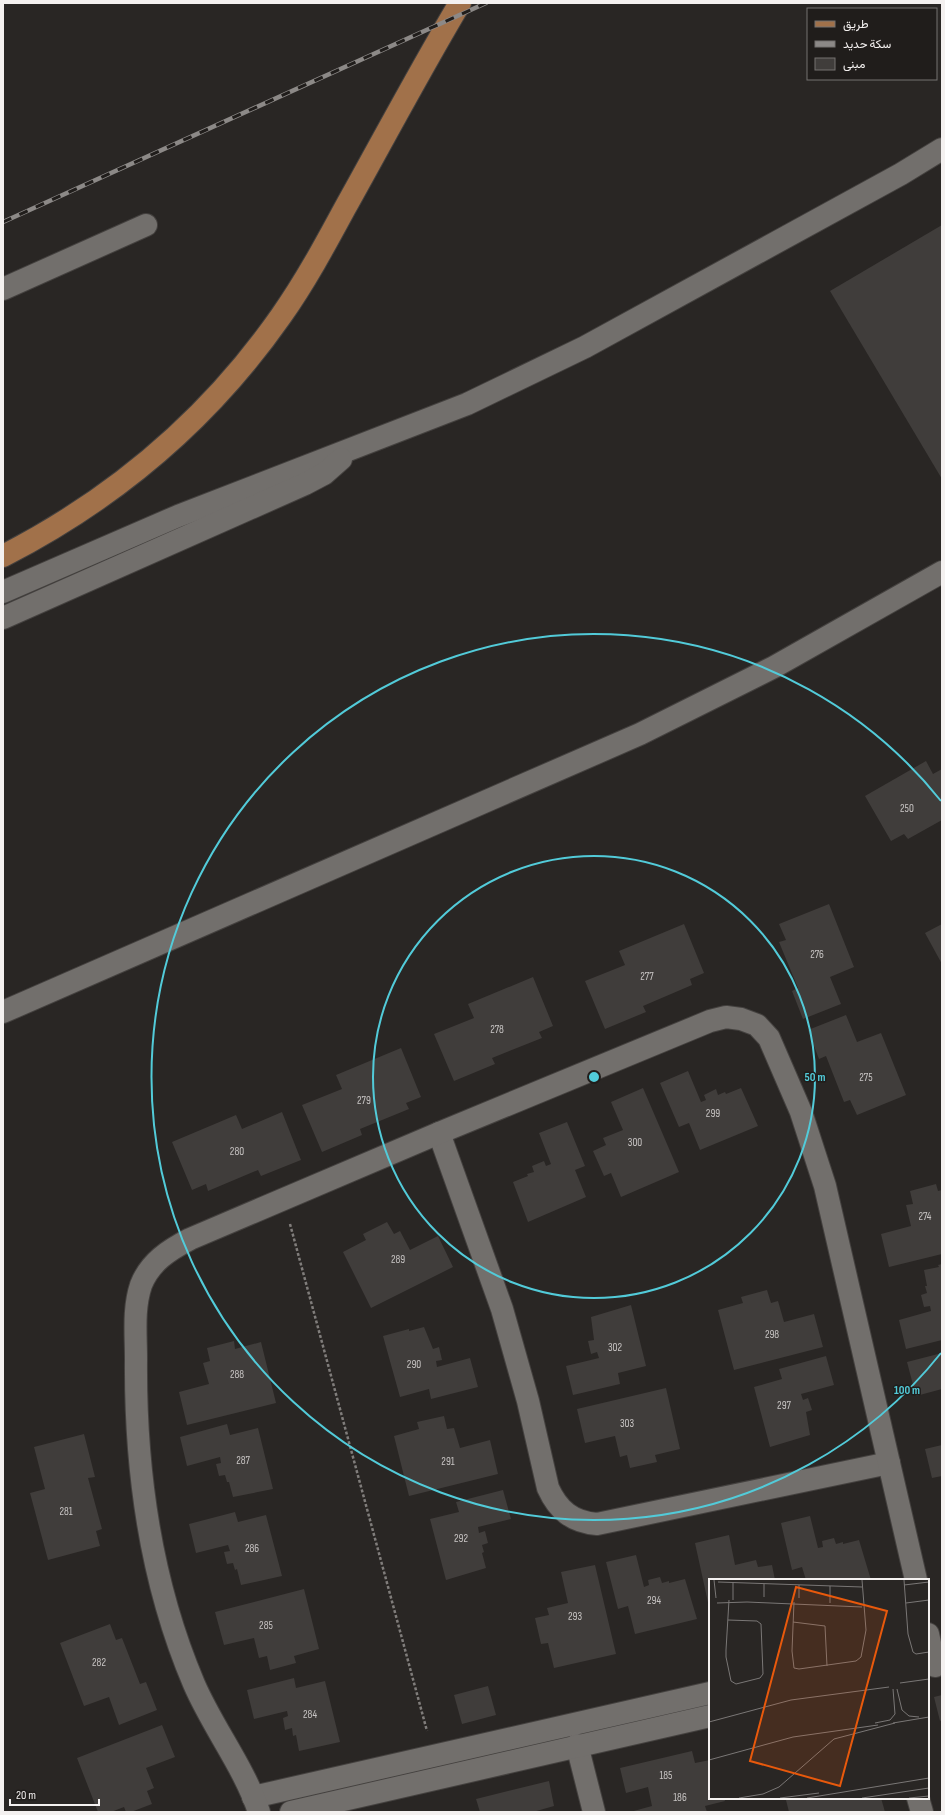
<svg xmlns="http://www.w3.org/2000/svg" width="945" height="1815" viewBox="0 0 945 1815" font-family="'Sofia Sans Condensed',Vazirmatn,sans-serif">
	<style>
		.building { fill: #403d3b }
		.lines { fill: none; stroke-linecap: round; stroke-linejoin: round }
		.minor-casing { stroke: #44413f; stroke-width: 24 }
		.major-casing { stroke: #44413f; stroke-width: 24 }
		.path { stroke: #807d7b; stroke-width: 2.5; stroke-dasharray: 3 2; stroke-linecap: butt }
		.minor { stroke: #726f6c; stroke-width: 22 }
		.major { stroke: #a1714a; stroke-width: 22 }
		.rail-casing { stroke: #8c8987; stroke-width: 4.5 }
		.rail { stroke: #201d1b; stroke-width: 3; stroke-dasharray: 9; stroke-linecap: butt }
		.ring { fill: none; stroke: #52cbd9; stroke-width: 2 }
		.labels { text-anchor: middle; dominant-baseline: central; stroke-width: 3; stroke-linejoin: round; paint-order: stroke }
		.number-label { font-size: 11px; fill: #c7c4c3 }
		.inset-road { fill: none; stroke: #7a7776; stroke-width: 1 }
		.view { fill: #e8590c; fill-opacity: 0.15; stroke: #e8590c; stroke-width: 2 }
		.inset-edge { fill: none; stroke: #f4f1f0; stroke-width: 2 }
		.centre { fill: #52cbd9; stroke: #201d1b; stroke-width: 2 }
		.ring-label { font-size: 12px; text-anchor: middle; font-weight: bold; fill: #52cbd9; stroke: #201d1b; stroke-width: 3; stroke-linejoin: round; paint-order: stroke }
	</style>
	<rect width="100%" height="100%" fill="#292624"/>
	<!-- building -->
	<g class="building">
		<polygon points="942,225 942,479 830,291"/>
		<polygon points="926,761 933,774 942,769 942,820 908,839 904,834 891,841 865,796"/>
		<polygon points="829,904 854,967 830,977 841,1004 803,1019 792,991 798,988 779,942 786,940 779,924"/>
		<polygon points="684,924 704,973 690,979 692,985 643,1006 646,1012 605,1029 585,981 625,965 619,951"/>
		<polygon points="942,924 942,964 925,933"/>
		<polygon points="533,977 553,1026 539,1032 542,1038 492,1058 495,1064 454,1081 434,1034 474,1018 468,1004"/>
		<polygon points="846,1015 857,1042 881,1033 906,1095 857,1115 850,1100 844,1102 826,1056 819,1059 808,1030"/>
		<polygon points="401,1048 421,1097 406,1103 409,1109 360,1129 362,1135 322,1152 302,1105 342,1089 336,1075"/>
		<polygon points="688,1071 701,1102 706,1100 704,1095 716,1089 718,1095 725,1092 726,1094 741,1088 758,1126 700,1150 689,1123 679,1127 660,1083"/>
		<polygon points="643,1088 679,1172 621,1197 611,1173 604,1176 593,1151 606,1145 603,1138 623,1130 611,1102"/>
		<polygon points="282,1112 301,1160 261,1176 258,1170 208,1191 206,1184 192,1190 172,1142 236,1115 242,1129"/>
		<polygon points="567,1122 585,1166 575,1170 586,1197 528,1222 513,1182 528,1176 527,1174 534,1172 532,1166 544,1161 546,1166 551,1164 539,1133"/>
		<polygon points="936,1184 938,1191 942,1190 942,1254 889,1267 881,1234 911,1226 906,1205 913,1204 910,1191"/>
		<polygon points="387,1222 394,1234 400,1231 410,1250 438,1236 453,1267 371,1308 343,1252 366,1240 363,1234"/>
		<polygon points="942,1264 942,1340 906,1349 899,1320 931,1311 930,1306 924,1307 921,1295 927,1293 925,1286 927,1286 924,1270 939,1267 938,1265"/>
		<polygon points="767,1290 771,1303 778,1301 784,1322 814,1314 823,1347 734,1370 718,1310 743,1303 741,1297"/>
		<polygon points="631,1305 646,1366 618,1373 620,1384 573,1395 566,1366 599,1358 597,1352 591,1354 588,1341 594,1340 591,1317"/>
		<polygon points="424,1327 433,1349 439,1347 442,1360 436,1361 437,1367 470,1358 478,1387 431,1399 429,1389 400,1397 383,1336 409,1329 409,1331"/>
		<polygon points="234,1341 235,1349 261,1342 276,1403 187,1425 179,1392 209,1384 203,1363 210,1361 207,1348"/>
		<polygon points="942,1353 942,1389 916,1396 907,1362"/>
		<polygon points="826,1356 834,1385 801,1394 803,1400 808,1398 812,1410 806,1412 810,1435 770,1447 754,1387 782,1379 779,1369"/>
		<polygon points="666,1388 680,1449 655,1455 657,1462 630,1468 627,1455 620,1457 615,1436 585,1443 577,1409"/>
		<polygon points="444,1416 447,1429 454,1428 460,1448 490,1440 498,1474 409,1496 394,1436 419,1429 417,1422"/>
		<polygon points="227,1424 230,1435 258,1428 273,1489 233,1497 229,1482 227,1482 225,1475 219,1476 216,1464 221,1463 220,1457 187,1466 180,1437"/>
		<polygon points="84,1434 95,1477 88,1478 102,1529 96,1531 100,1546 48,1560 30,1493 45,1489 34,1447"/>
		<polygon points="942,1445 942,1476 932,1478 925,1449"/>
		<polygon points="503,1490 511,1519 478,1527 479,1533 485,1531 488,1543 482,1545 484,1552 482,1553 486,1568 446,1580 430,1519 459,1512 456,1502"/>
		<polygon points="235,1512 238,1522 266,1515 282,1576 241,1585 237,1569 235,1570 233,1563 227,1564 224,1552 230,1551 228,1545 196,1553 189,1524"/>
		<polygon points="810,1516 818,1548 823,1547 822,1541 834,1538 836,1544 843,1542 843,1544 859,1540 871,1580 806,1580 802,1567 792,1570 781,1523"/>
		<polygon points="729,1535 735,1565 756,1560 758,1567 772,1565 775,1580 710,1580 709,1607 695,1543"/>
		<polygon points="636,1555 644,1587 649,1585 648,1580 660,1577 662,1583 669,1581 669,1583 685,1579 697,1619 635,1634 628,1606 618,1609 606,1562"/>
		<polygon points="595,1565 616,1654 554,1668 548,1643 541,1644 535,1618 549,1615 547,1608 568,1603 561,1572"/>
		<polygon points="304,1589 319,1649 294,1656 296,1663 270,1670 267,1656 259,1658 254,1638 224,1645 215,1612"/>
		<polygon points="110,1624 116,1640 122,1638 140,1684 146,1682 157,1710 119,1725 109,1697 84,1706 60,1643"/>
		<polygon points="294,1678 296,1688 325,1681 340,1742 299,1751 296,1735 293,1736 292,1728 285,1730 283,1718 288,1716 287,1711 254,1719 247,1690"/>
		<polygon points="488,1686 496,1715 462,1724 454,1695"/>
		<polygon points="942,1695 942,1720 940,1721 934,1697"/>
		<polygon points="162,1725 175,1757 146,1768 154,1788 147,1791 152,1804 131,1812 126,1812 124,1807 111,1812 98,1812 77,1758"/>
		<polygon points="692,1751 695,1763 710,1760 710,1798 724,1798 725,1801 705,1806 707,1812 630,1812 652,1806 648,1787 626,1793 620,1768"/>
		<polygon points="549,1781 554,1806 533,1812 480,1812 476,1799"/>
		<polygon points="792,1798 881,1798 885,1812 789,1812 786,1800"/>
	</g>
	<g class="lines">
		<!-- minor casing -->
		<g class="minor-casing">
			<g id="minor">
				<polyline points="3,289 146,225"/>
				<polyline points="3,592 178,516 467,404 585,347 901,174 942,149"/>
				<polyline points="3,618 305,484 324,474 341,459"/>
				<polyline points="3,1012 640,734 774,667 942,572"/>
				<path d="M439,1133L502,1309L528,1401L548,1488C558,1510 572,1522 597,1524L889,1463"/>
				<polyline points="928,1634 935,1666"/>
				<polyline points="577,1745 594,1812"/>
				<polyline points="253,1797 710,1693"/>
				<polyline points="918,1798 922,1812"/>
				<path d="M259,1812C244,1767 213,1728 194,1684C151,1583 135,1469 136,1359C136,1334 133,1309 141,1285C150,1262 169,1250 190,1239L439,1133L710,1021L726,1017L741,1019L757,1025L769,1038L801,1112L825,1186L916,1580"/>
				<polyline points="291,1812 710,1716"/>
			</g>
		</g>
		<!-- major casing -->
		<g class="major-casing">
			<path id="major" d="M3,556C114,499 209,419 281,316C305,282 325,245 345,208C383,140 420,70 460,3"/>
		</g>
		<!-- path -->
		<polyline class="path" points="290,1224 427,1731"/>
		<!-- minor -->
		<use href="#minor" class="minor"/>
		<!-- major -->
		<use href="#major" class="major"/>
		<!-- rail casing -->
		<g class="rail-casing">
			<polyline id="rail" points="3,222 486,3"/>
		</g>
		<!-- rail -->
		<use href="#rail" class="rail"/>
	</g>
	<!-- distance rings -->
	<g class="ring">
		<circle cx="594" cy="1077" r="221"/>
		<path d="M941 1353A443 443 0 1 1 941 801"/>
	</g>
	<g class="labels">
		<!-- number labels -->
		<g class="number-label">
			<text x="907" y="808">250</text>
			<text x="817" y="954">276</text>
			<text x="647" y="976">277</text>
			<text x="497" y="1029">278</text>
			<text x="866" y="1077">275</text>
			<text x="364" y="1100">279</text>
			<text x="713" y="1113">299</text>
			<text x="635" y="1142">300</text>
			<text x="237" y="1151">280</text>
			<text x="925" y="1216">274</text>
			<text x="398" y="1259">289</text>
			<text x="772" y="1334">298</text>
			<text x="615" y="1347">302</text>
			<text x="414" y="1364">290</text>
			<text x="237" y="1374">288</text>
			<text x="784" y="1405">297</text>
			<text x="627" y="1423">303</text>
			<text x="243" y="1460">287</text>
			<text x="448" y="1461">291</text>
			<text x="66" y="1511">281</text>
			<text x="461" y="1538">292</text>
			<text x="252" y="1548">286</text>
			<text x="654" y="1600">294</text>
			<text x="575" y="1616">293</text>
			<text x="266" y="1625">285</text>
			<text x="99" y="1662">282</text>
			<text x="310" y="1714">284</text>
			<text x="666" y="1775">185</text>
			<text x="680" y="1797">186</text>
		</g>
	</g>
	<!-- overview -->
	<g transform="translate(709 1579)">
		<rect width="220" height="220" fill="#292624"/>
		<path class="inset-road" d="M5,1L7,19M195,1L199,55L204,73L207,75L220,73M9,3L153,8M24,3V21M90,6V19M195,6L220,3M55,18V5M85,23L83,72L85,89L90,90L147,82L152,78L157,51L153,1M8,24L38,23L153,28M121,24V7M197,24L220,21M19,41L48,42L52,45L54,95L51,99L27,105L22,102L17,78V71L20,21M84,43L116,47L118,87M191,104L220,100M188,110L193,131L200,137L210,138M0,143L82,121L180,108M166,144L181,141L186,135L184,110M184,144L220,138M0,181L84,158L169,146M30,219L54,215L70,208L125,160L186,144M71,219L110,214M98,219L220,199M153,219L220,209M200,219L220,217"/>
		<path class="view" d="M87,8L178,32L131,207L41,182Z"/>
		<rect width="220" height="220" class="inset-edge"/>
	</g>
	<circle cx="594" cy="1077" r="6" class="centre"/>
	<g class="ring-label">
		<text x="815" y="1081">50 m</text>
		<text x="907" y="1394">100 m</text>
	</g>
	<!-- border -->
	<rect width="945" height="1815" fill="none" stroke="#f4f1f0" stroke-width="8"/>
	<!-- legend -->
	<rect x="807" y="8" width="130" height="72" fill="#201d1b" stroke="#757270"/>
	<rect x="815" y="21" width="20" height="6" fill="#a1714a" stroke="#757270"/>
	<text x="843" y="28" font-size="12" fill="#f4f1f0">طريق</text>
	<rect x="815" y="41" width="20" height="6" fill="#8c8987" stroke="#757270"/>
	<text x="843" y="48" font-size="12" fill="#f4f1f0">سكة حديد</text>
	<rect x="815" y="58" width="20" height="12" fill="#403d3b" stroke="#757270"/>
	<text x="843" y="68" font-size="12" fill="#f4f1f0">مبنى</text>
	<!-- scale -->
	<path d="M10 1799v6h89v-6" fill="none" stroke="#f4f1f0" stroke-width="2"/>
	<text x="16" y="1799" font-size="12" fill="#f4f1f0" stroke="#201d1b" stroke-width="3" paint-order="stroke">20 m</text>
</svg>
